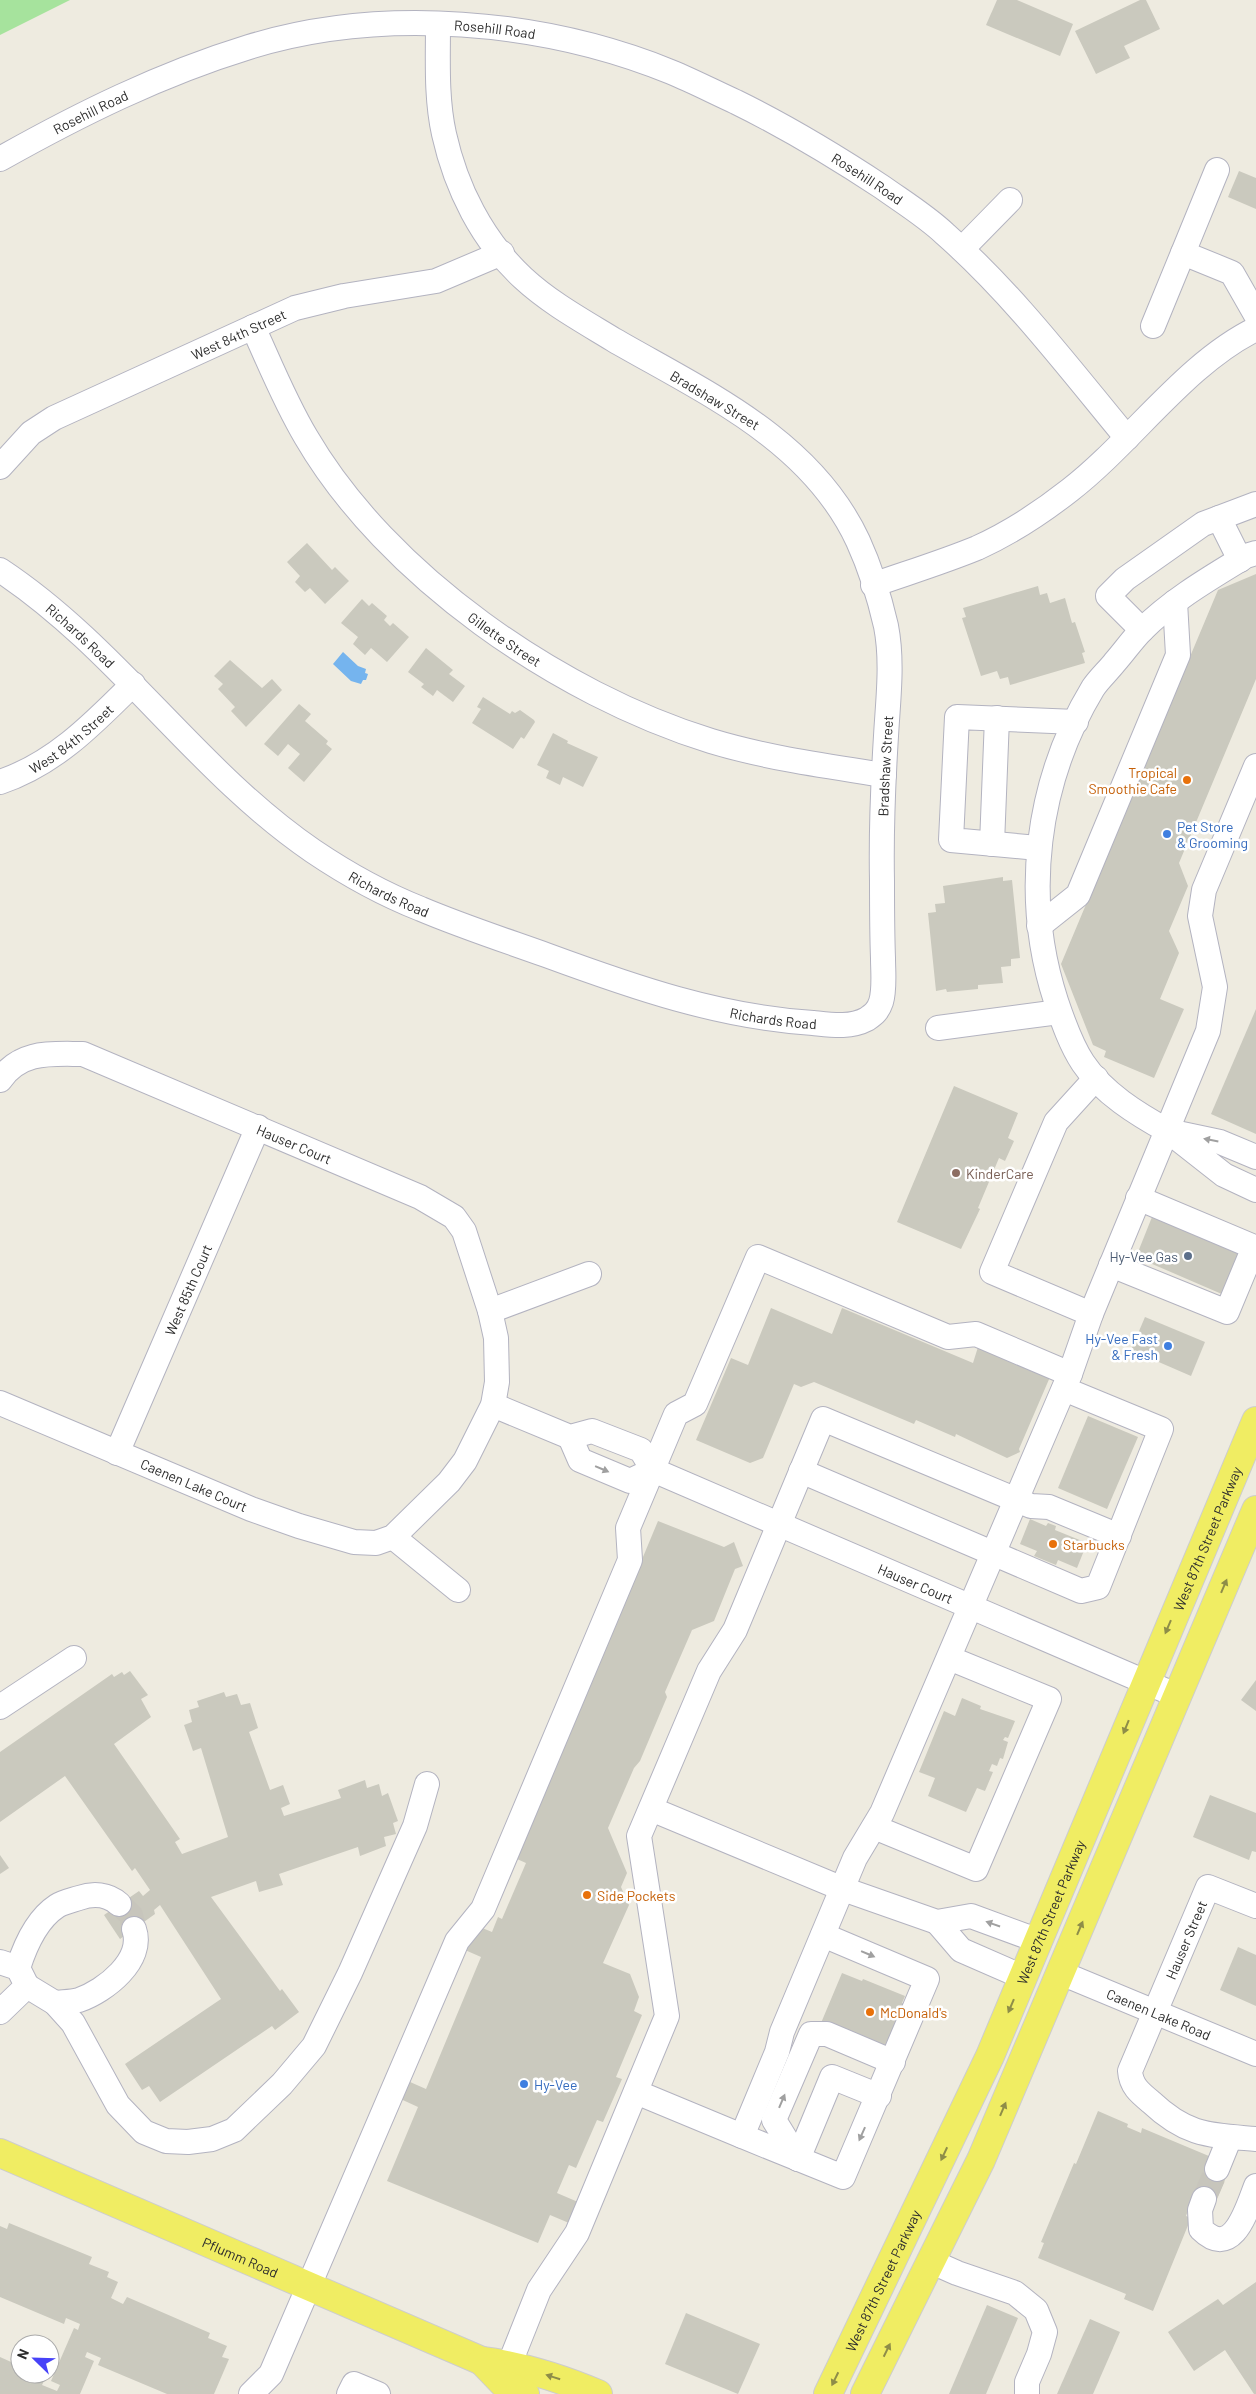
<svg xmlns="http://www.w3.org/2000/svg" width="1256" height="2394" viewBox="0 0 1256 2394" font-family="Barlow,sans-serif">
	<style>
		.green { fill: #a6e39d }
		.water { fill: #75b4ee }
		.building { fill: #cac9be }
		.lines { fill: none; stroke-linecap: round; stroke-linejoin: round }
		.minor-tunnel { stroke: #c7c5bc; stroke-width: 24; stroke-dasharray: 24 12; stroke-linecap: butt }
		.minor-casing { stroke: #b3b3c0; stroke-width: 26 }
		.major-casing { stroke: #cdcdcd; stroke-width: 30 }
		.minor { stroke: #fff; stroke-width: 24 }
		.major { stroke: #f0ed63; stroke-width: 28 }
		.oneway { fill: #a0a0a0 }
		.oneway2 { fill: #8e8d48 }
		.food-dot { fill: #e8710a; stroke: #fff; stroke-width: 2 }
		.shop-dot { fill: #3f7fe0; stroke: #fff; stroke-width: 2 }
		.education-dot { fill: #8d6e63; stroke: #fff; stroke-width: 2 }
		.service-dot { fill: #5c6f8a; stroke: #fff; stroke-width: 2 }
		.labels { text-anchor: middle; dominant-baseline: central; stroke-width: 5; stroke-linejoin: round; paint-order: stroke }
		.street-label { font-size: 14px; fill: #2d2d2d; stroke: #fff }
		.food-label { font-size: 14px; fill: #c56008; stroke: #fff; text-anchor: start }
		.shop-label { font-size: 14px; fill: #366cbe; stroke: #fff; text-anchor: start }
		.education-label { font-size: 14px; fill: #785e54; stroke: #fff; text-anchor: start }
		.service-label { font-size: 14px; fill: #4e5e75; stroke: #fff; text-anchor: end }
	</style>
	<rect width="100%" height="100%" fill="#eeebe0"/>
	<!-- green -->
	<polygon class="green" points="0,0 70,0 0,35"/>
	<!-- water -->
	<polygon class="water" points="343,652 358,666 366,669 365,673 368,674 366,680 363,680 361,684 351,681 333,664"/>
	<!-- building -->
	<g class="building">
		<polygon points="997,0 1017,0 1073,24 1060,56 986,25"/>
		<polygon points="1140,0 1146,0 1160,29 1124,46 1130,58 1096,74 1075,31"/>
		<polygon points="1239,171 1256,178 1256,209 1228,197"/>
		<polygon points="307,543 332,570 335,567 349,581 325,604 310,588 305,592 295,582 300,576 287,562"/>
		<polygon points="1256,574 1256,679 1179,863 1188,886 1169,931 1179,953 1160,999 1184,1009 1154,1078 1104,1057 1106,1051 1093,1045 1061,964 1218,590"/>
		<polygon points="1038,586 1040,595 1047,593 1050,603 1065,598 1072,623 1075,622 1085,652 1082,653 1085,663 1010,685 1008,677 1000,679 997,671 981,676 962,618 966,617 963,608"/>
		<polygon points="362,599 369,606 372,603 387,616 384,620 390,626 393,623 409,637 387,662 371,648 365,655 353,644 358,637 341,623"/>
		<polygon points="426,648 453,670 449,674 465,686 453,702 437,690 433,696 421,687 424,684 408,672"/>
		<polygon points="230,660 262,688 272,679 282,690 246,727 231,711 235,707 218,689 223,684 214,676"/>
		<polygon points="483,697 510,714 512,711 515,713 520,710 534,720 535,722 524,739 521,737 513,749 472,723 481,709 477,707"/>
		<polygon points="299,704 311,714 305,721 328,741 326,744 332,749 304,782 288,768 300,754 288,744 278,756 264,744"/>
		<polygon points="553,733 568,741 567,743 598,757 583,787 563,777 560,785 546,778 549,771 537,765"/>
		<polygon points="1003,877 1003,881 1012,880 1020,958 1011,959 1011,966 1001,967 1003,983 978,985 978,989 947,992 946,989 936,991 928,913 936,912 935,904 945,903 943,886"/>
		<polygon points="1256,1009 1256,1134 1211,1114"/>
		<polygon points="954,1086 1018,1113 1008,1138 1014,1141 1005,1161 999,1158 978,1208 980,1209 961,1249 897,1222"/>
		<polygon points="1152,1217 1241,1255 1224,1295 1136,1257"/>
		<polygon points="771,1308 832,1334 842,1308 973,1363 978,1347 1050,1377 1019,1449 1020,1452 1007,1458 956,1434 955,1437 916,1420 914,1424 814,1382 801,1387 794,1384 763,1458 750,1463 696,1440 731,1358 748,1365"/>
		<polygon points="1145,1317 1205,1342 1191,1376 1131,1350"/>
		<polygon points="1088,1416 1138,1437 1107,1509 1058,1488"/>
		<polygon points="1030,1519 1046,1526 1048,1523 1056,1526 1055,1530 1087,1543 1077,1568 1058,1560 1056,1565 1034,1556 1037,1551 1020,1544"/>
		<polygon points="658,1521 724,1547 734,1542 743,1566 735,1569 714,1621 692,1630 665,1692 667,1697 640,1761 634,1768 608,1828 627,1873 621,1887 629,1905 603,1963 630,1974 639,1997 634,2011 642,2015 616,2077 622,2079 603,2122 597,2120 576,2168 569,2165 557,2193 578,2202 569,2223 550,2215 538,2243 387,2181 418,2107 394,2096 401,2078 426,2089 481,1957 465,1950 475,1925 492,1932 498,1917 502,1919 526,1863 517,1859"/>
		<polygon points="130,1671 148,1695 141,1699 151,1717 114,1744 180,1839 175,1842 182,1854 228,1837 201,1748 193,1751 184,1725 192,1722 189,1710 199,1707 197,1701 224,1692 226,1697 237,1694 241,1705 250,1703 258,1728 249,1732 270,1790 283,1785 290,1804 281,1808 284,1816 341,1798 338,1790 365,1780 367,1788 379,1784 382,1796 388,1793 398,1821 393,1823 396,1834 384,1837 386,1846 360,1856 358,1847 279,1874 283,1885 259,1892 256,1881 211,1897 280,1991 282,1989 299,2012 275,2030 272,2026 160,2102 149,2086 142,2090 125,2064 221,1999 160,1905 154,1910 155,1914 120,1939 104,1915 139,1891 143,1896 150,1890 135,1868 132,1871 65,1776 0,1822 0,1752 112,1674 114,1677 122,1672 124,1675"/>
		<polygon points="1256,1680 1256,1711 1241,1700"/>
		<polygon points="962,1698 981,1706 980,1709 1015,1721 1008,1738 1005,1737 1003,1740 1008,1742 1003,1759 1000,1758 997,1766 992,1764 989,1771 993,1772 985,1791 977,1788 966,1812 928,1796 935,1778 919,1772 944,1711 955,1716"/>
		<polygon points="1210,1795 1256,1813 1256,1852 1252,1851 1249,1860 1193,1837"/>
		<polygon points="0,1855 9,1868 0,1874"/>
		<polygon points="1238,1947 1256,1955 1256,2006 1220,1990"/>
		<polygon points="842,1973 862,1981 863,1979 905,1996 902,2003 907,2005 882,2056 821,2023"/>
		<polygon points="1098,2111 1128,2124 1127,2127 1141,2133 1142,2128 1216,2159 1228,2173 1215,2203 1201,2197 1191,2202 1186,2216 1191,2218 1153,2311 1124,2299 1126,2294 1038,2258 1044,2243 1041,2242 1074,2163 1076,2164"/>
		<polygon points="9,2223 92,2257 89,2264 109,2272 107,2277 118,2282 111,2298 123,2304 127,2297 210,2333 208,2338 227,2346 222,2357 229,2359 214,2394 167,2394 98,2365 101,2358 87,2352 85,2357 94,2361 80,2394 0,2394 0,2357 20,2366 20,2374 39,2374 46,2377 42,2385 57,2391 60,2385 51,2381 74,2328 78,2330 80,2324 66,2318 64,2324 0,2297 0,2226 7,2229"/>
		<polygon points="1256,2282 1256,2394 1254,2394 1225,2350 1194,2371 1168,2332 1218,2299 1223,2305"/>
		<polygon points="987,2305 1018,2318 986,2394 949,2394"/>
		<polygon points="686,2313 760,2344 738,2394 665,2364"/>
		<polygon points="1090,2319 1120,2332 1093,2394 1057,2394"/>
	</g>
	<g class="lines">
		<!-- minor-tunnel -->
		<g class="minor-tunnel">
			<polyline points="119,1904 131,1915 134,1929"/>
			<polyline points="1204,2199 1217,2169"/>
		</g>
		<!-- minor casing -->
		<g class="minor-casing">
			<g id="minor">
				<path id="s1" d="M0,159C80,114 161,74 249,47C382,6 543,20 671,72C693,81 714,92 736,102C787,127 835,156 882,187C903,202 926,216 945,234C1013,294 1069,368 1127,438"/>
				<polyline points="1217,170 1183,253 1232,273 1256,315"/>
				<polyline points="962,249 1010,200"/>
				<polyline points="1153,326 1183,253"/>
				<path id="s2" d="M253,327C270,364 285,402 306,437C387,576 559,694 711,741C767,758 826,766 884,775"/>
				<path id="s3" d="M0,467L31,433L54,418L295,308L344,296L436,281L502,253"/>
				<polyline points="1219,518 1240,560"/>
				<path id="s4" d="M0,570C118,648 197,772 313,851C347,874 383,894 421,909C461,926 504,940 546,955C633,987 719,1017 813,1023C832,1025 850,1028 867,1019C874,1014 878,1011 881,1002C885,989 883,972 883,958C882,932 882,906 882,881C881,832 883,784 886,736C888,700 893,662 886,626C880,600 869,565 858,541C811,440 706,393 614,340C583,321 550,303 523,278C482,240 456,188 444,134C436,98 438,60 438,24"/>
				<path d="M873,585C907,573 943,562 977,548C1010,533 1042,512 1070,490C1132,442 1186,363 1256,329"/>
				<polyline points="1142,630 1108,596 1125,579 1203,524 1256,504"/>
				<path id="s5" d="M0,782C54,764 93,724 133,684"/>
				<polyline points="992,844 997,718"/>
				<polyline points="1038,848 951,840 957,717 1076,722"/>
				<polyline points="1039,926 1078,895 1178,655 1175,602"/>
				<polyline points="938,1028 1059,1012"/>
				<path id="s6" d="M0,1080C21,1050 51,1054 83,1054L420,1197L454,1217L464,1231L490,1311L496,1338L497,1382L493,1405L465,1461L449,1482L393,1537L376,1543L354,1542L299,1526L251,1509L0,1403"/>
				<path d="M1168,1131C1137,1114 1103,1093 1083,1063C1071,1045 1063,1022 1056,1001C1022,897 1036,782 1093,688C1099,679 1108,671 1115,662C1124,652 1132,640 1142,630C1172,600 1210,578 1246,556L1256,553"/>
				<polyline points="1256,1157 1220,1142 1168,1131 1224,1175 1256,1190"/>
				<polyline points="1111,1265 1227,1312 1254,1247 1138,1198"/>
				<polyline points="490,1311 589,1274"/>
				<polyline points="1091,1314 992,1272 1056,1122 1096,1078"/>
				<path id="s7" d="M493,1405L570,1437L592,1431L641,1450L653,1470L1178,1696"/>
				<polyline points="570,1437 580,1460 630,1481 653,1470"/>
				<path id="s8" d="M117,1453L258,1127"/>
				<polyline points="801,1471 1081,1591 1098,1587 1161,1429 1064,1389"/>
				<polyline points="393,1537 458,1590"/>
				<polyline points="0,1707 74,1658"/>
				<polyline points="651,1809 843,1889 937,1922 971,1916 1039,1941"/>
				<polyline points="874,1827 976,1869 1049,1699 949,1658"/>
				<path d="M1256,1906L1208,1887L1130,2071C1131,2086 1140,2093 1151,2102C1187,2136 1209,2135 1256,2139"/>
				<polyline points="937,1922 961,1950 1023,1977"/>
				<polyline points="0,1962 18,1968 27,1986 0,2012"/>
				<path d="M18,1968C25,1946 37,1919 57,1906C63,1902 73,1900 79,1898C93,1893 108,1894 119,1904"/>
				<path id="s9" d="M1061,1973L1256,2054"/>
				<polyline points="27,1986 55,2003 73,2023 118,2105 144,2132 166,2141 188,2142 212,2139 234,2130 282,2084 314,2046 350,1973 415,1826 427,1784"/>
				<path d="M55,2003C63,2002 72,2002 79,2000C105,1991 145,1960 134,1929"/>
				<polyline points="636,2092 742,2136 777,2052 782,2032 855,1858 882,1813 1070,1374 1091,1314 1208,1031 1215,987 1200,916 1204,890 1256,766"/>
				<polyline points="742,2136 843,2177 927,1979 823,1935"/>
				<polyline points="798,2159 774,2120 811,2034 827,2034 893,2062"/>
				<polyline points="798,2159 832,2077 879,2096"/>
				<polyline points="1217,2169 1230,2137"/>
				<path d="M1204,2199L1200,2210L1201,2229C1233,2261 1247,2209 1256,2186"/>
				<polyline points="930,2261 957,2273 1015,2293 1036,2310 1045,2332 1039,2354 1027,2382 1027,2394"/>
				<polyline points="502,2383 539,2290 577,2233 667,2016 639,1836 709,1671 735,1630 823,1419 1031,1506 1049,1507 1119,1536"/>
				<polyline points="251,2394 271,2374 457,1941 483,1909 630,1560 628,1528 676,1414 695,1404 758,1257 948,1337 976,1334 1070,1374"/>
				<polyline points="349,2394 354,2384 378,2394"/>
			</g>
		</g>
		<!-- major casing -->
		<g class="major-casing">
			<g id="major">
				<path id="s10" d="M0,2153L482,2361C523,2366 560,2378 598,2394"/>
				<polyline points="482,2361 503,2383 525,2394"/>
				<path id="s11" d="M828,2394L990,2056L1256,1421"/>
				<polyline points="865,2394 981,2160 1256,1510"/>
			</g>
		</g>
		<!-- minor -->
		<use href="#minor" class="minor"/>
		<!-- major -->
		<use href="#major" class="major"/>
	</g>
	<!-- one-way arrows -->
	<defs><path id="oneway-solid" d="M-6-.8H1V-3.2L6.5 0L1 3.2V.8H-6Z" transform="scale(1.25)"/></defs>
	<g class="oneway">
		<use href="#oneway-solid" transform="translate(1211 1140) rotate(-169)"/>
		<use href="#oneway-solid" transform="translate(602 1469) rotate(23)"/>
		<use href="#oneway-solid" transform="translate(993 1924) rotate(-161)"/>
		<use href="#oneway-solid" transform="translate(868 1954) rotate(23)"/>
		<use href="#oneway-solid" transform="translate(782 2101) rotate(-67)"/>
		<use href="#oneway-solid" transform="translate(862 2134) rotate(114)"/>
	</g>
	<g class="oneway2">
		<use href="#oneway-solid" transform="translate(1224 1586) rotate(-67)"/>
		<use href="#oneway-solid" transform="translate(1168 1627) rotate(113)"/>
		<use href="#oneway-solid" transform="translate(1126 1727) rotate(112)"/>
		<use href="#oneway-solid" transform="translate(1080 1928) rotate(-67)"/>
		<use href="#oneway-solid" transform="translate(1011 2006) rotate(113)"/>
		<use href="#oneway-solid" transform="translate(1003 2109) rotate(-67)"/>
		<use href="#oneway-solid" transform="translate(944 2154) rotate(115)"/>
		<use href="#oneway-solid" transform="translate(887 2350) rotate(-64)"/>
		<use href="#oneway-solid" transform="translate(553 2377) rotate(-163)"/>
		<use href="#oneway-solid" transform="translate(835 2379) rotate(116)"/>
	</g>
	<!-- markers -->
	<g class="food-dot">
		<circle cx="1187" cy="780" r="5"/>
		<circle cx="1053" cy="1544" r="5"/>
		<circle cx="587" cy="1895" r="5"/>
		<circle cx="870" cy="2012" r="5"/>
	</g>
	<g class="shop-dot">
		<circle cx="1167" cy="834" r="5"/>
		<circle cx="1168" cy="1346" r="5"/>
		<circle cx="524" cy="2084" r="5"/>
	</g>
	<circle class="education-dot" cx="956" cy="1173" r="5"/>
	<circle class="service-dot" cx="1188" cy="1256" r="5"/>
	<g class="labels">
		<!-- street labels -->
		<g class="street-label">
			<text stroke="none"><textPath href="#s1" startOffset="522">Rosehill Road</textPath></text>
			<text stroke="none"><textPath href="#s1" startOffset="102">Rosehill Road</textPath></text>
			<text stroke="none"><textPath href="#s1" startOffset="928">Rosehill Road</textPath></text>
			<text stroke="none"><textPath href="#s3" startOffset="276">West 84th Street</textPath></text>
			<text transform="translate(715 400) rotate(31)">Bradshaw Street</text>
			<text stroke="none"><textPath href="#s4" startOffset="104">Richards Road</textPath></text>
			<text stroke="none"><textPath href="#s2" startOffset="408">Gillette Street</textPath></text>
			<text stroke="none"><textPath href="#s5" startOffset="84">West 84th Street</textPath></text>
			<text stroke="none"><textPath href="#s4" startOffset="1268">Bradshaw Street</textPath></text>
			<text stroke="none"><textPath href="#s4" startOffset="509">Richards Road</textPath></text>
			<text stroke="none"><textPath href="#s4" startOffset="914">Richards Road</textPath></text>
			<text stroke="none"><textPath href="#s6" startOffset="321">Hauser Court</textPath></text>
			<text stroke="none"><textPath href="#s8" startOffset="178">West 85th Court</textPath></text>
			<text transform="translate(194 1485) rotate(23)">Caenen Lake Court</text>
			<text stroke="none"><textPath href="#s11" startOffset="936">West 87th Street Parkway</textPath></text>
			<text stroke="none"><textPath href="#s7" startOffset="468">Hauser Court</textPath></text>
			<text stroke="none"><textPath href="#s11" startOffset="531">West 87th Street Parkway</textPath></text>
			<text transform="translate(1186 1940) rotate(-67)">Hauser Street</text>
			<text stroke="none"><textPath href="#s9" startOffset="106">Caenen Lake Road</textPath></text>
			<text stroke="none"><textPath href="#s10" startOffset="262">Pflumm Road</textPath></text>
			<text stroke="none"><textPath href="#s11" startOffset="126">West 87th Street Parkway</textPath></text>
		</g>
		<!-- food labels -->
		<g class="food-label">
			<text x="1177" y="772" text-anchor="end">Tropical<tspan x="1177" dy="16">Smoothie Cafe</tspan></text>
			<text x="1063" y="1544">Starbucks</text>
			<text x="597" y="1895">Side Pockets</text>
			<text x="880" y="2012">McDonald's</text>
		</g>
		<!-- shop labels -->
		<g class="shop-label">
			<text x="1177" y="826">Pet Store<tspan x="1177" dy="16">&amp; Grooming</tspan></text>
			<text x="1158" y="1338" text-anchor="end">Hy-Vee Fast<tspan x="1158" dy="16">&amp; Fresh</tspan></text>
			<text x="534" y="2084">Hy-Vee</text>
		</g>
		<!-- education labels -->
		<g class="education-label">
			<text x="966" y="1173">KinderCare</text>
		</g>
		<!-- service labels -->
		<g class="service-label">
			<text x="1178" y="1256">Hy-Vee Gas</text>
		</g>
	</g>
	<!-- north arrow -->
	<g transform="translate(35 2359) rotate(293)"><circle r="24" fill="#ffffff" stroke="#ababab"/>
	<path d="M0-4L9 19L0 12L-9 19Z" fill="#4742f8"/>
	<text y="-8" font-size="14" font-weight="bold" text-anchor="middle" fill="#2d2d2d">N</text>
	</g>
</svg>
